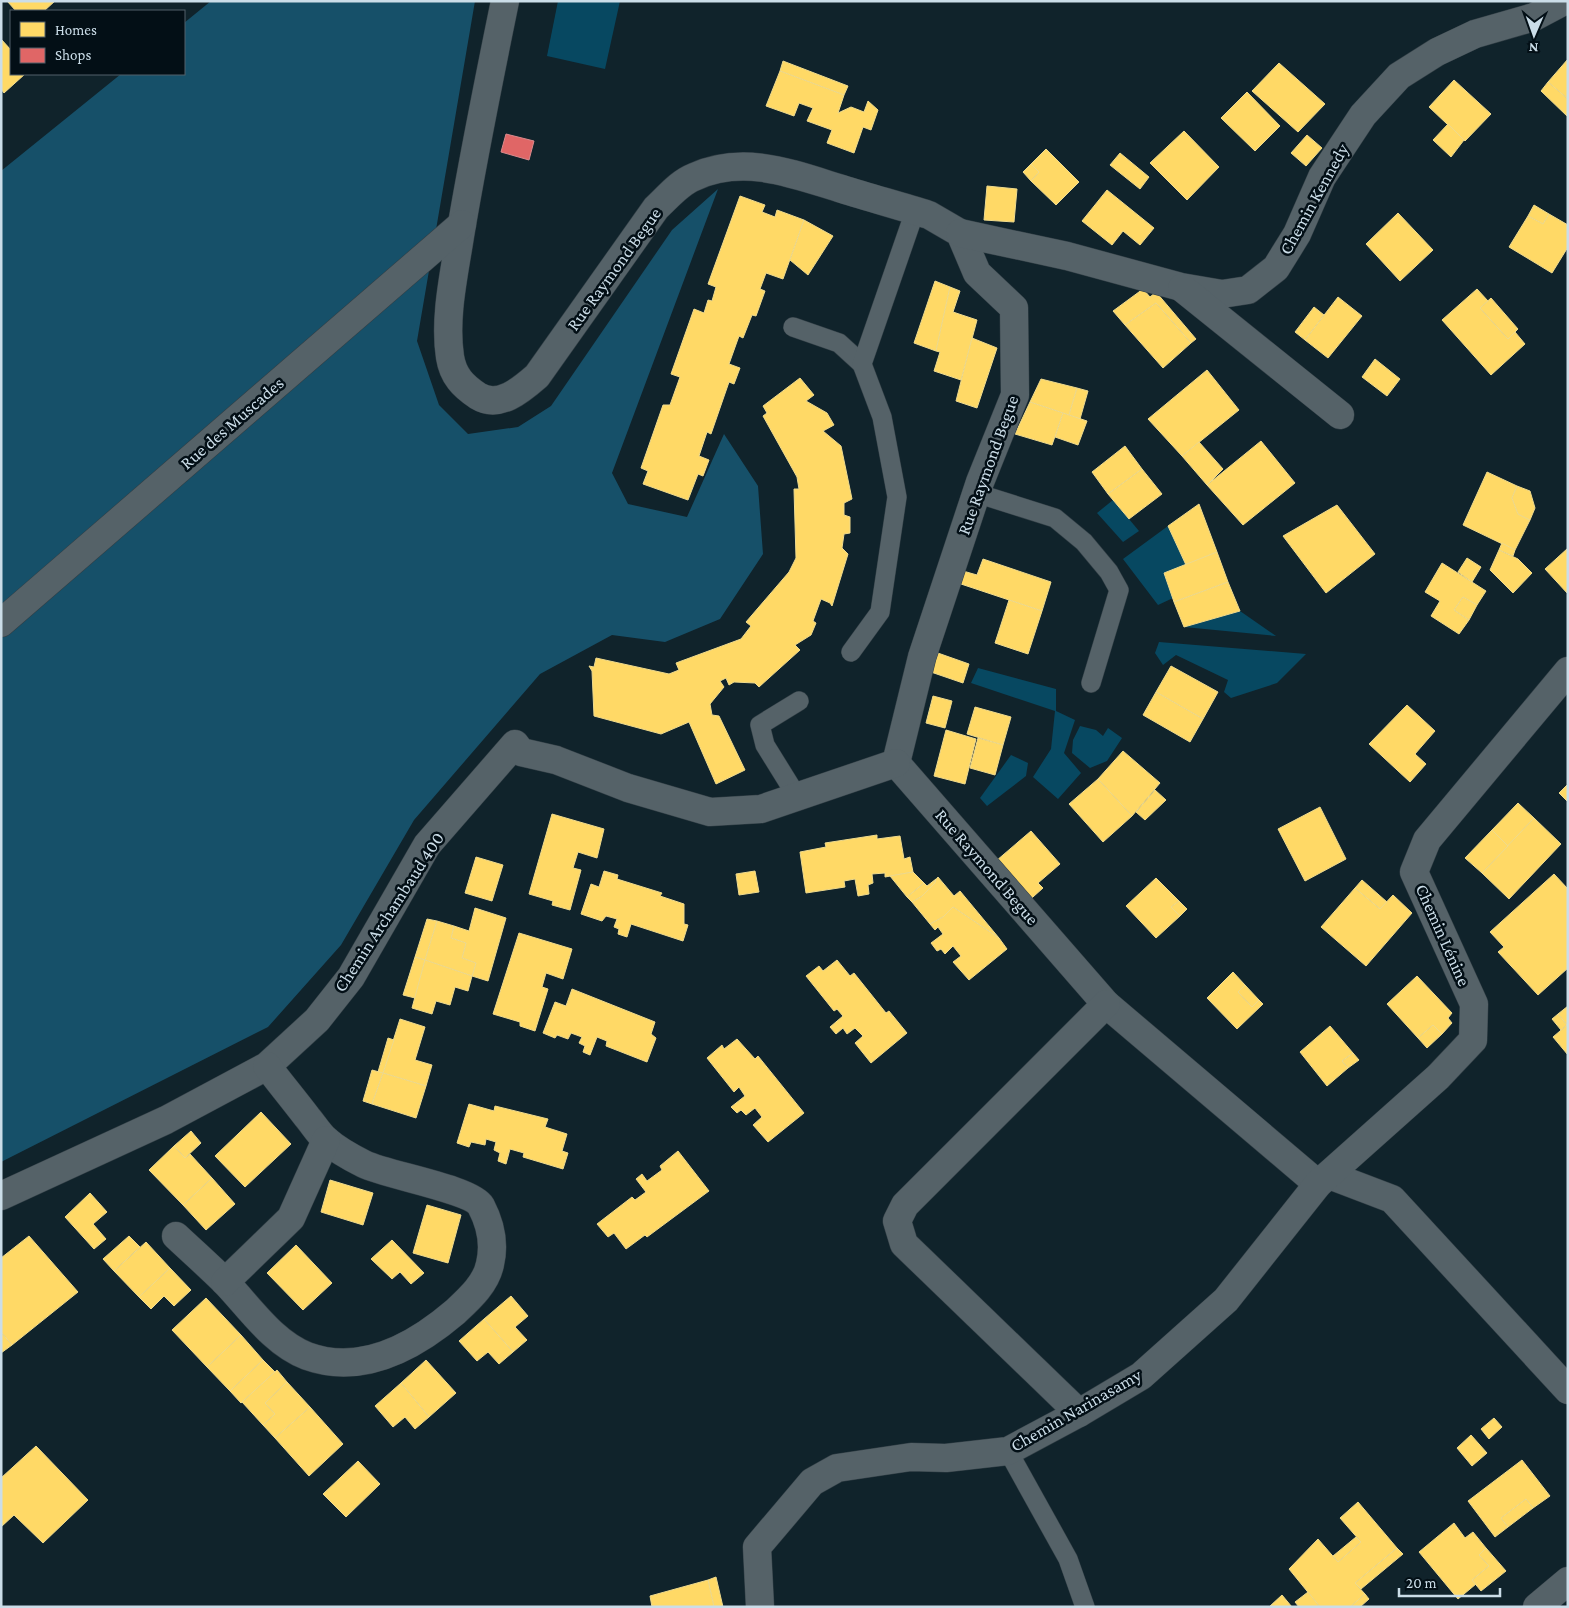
<svg xmlns="http://www.w3.org/2000/svg" width="1569" height="1608" viewBox="0 0 1569 1608" font-family="'Crimson Pro',serif">
	<style>
		.green { fill: #074861 }
		.forest { fill: #165069 }
		.homes { fill: #ffd966; stroke: #efda8d }
		.shops { fill: #e06666; stroke: #da8a8d }
		.lines { fill: none; stroke-linecap: round; stroke-linejoin: round }
		.lane-casing { stroke: #323f46; stroke-width: 20 }
		.street-casing { stroke: #323f46; stroke-width: 29 }
		.secondary-casing { stroke: #323f46; stroke-width: 29 }
		.lane { stroke: #556268; stroke-width: 19 }
		.street { stroke: #556268; stroke-width: 28 }
		.secondary { stroke: #556268; stroke-width: 28 }
		.labels { text-anchor: middle; dominant-baseline: central; stroke-width: 5; stroke-linejoin: round; paint-order: stroke }
		.street-label { font-size: 18px; fill: #cbdde8; stroke: #030f16 }
	</style>
	<rect width="100%" height="100%" fill="#10232b"/>
	<!-- green -->
	<g class="green">
		<polygon points="558,1 620,1 605,69 547,56"/>
		<polygon points="1113,500 1139,531 1123,542 1097,513"/>
		<polygon points="1168,526 1186,565 1164,573 1173,598 1158,605 1123,559"/>
		<polygon points="1240,611 1276,636 1184,627"/>
		<polygon points="1159,642 1306,654 1277,683 1231,698 1224,692 1228,680 1176,655 1163,665 1155,653"/>
		<polygon points="978,668 1056,689 1056,711 1075,720 1064,753 1081,773 1058,799 1033,777 1051,749 1055,711 971,683"/>
		<polygon points="1080,726 1096,730 1103,736 1108,728 1122,738 1107,761 1090,768 1072,753 1073,740"/>
		<polygon points="1011,755 1028,763 1026,776 987,806 980,798"/>
	</g>
	<!-- forest -->
	<polygon class="forest" points="211,1 475,1 417,341 439,405 468,434 518,427 551,406 672,230 718,189 612,473 628,504 687,517 724,434 758,486 763,554 720,619 665,642 612,635 540,674 414,820 341,945 268,1027 1,1162 1,171 121,74 184,74 184,23"/>
	<!-- homes -->
	<g class="homes">
		<polygon points="7,1 55,1 44,11 16,11"/>
		<polygon points="1,39 11,50 11,74 25,74 4,93 1,89"/>
		<polygon points="1568,59 1568,99 1548,82"/>
		<polygon points="783,61 848,86 844,95 780,71"/>
		<polygon points="1279,63 1325,104 1298,132 1252,91"/>
		<polygon points="780,71 844,95 838,113 851,107 864,112 868,101 878,110 871,130 863,127 854,153 827,143 832,130 807,121 813,108 799,103 794,116 766,106"/>
		<polygon points="1454,80 1491,114 1465,141 1429,107"/>
		<polygon points="1548,82 1568,99 1568,117 1541,91"/>
		<polygon points="1247,92 1280,126 1255,151 1221,118"/>
		<polygon points="1448,124 1464,140 1451,157 1433,140"/>
		<polygon points="1184,131 1219,167 1187,200 1150,163"/>
		<polygon points="1307,135 1322,148 1306,166 1291,153"/>
		<polygon points="1046,149 1079,182 1056,205 1031,181 1039,172 1031,164"/>
		<polygon points="1120,153 1149,177 1140,189 1110,165"/>
		<polygon points="1031,164 1039,172 1031,181 1023,172"/>
		<polygon points="987,186 1017,189 1014,222 984,220"/>
		<polygon points="1107,190 1154,228 1140,245 1123,231 1112,245 1082,221"/>
		<polygon points="740,196 765,205 762,212 775,217 777,210 804,220 783,279 766,273 760,289 765,291 756,316 752,315 743,338 739,336 729,364 740,368 734,384 729,382 711,434 707,432 699,456 709,460 703,476 698,474 688,500 643,484 648,471 641,468 663,405 670,405 680,377 671,374 694,309 704,313 708,300 712,301 716,287 708,284"/>
		<polygon points="1534,205 1549,214 1543,224 1528,216"/>
		<polygon points="1398,213 1433,250 1400,281 1366,244"/>
		<polygon points="1549,214 1568,225 1568,247 1552,273 1509,247 1528,216 1543,224"/>
		<polygon points="804,220 833,236 808,275 790,260"/>
		<polygon points="935,281 950,287 936,351 914,343"/>
		<polygon points="950,287 960,291 953,312 977,320 961,380 934,371 940,352 936,351"/>
		<polygon points="1143,289 1150,297 1156,292 1196,339 1191,343 1156,303 1125,325 1113,311"/>
		<polygon points="1477,289 1488,301 1480,308 1508,339 1515,332 1525,344 1491,375 1442,320"/>
		<polygon points="1338,297 1362,316 1328,358 1305,340"/>
		<polygon points="1491,298 1518,329 1508,339 1480,308"/>
		<polygon points="1156,303 1191,343 1163,368 1125,325"/>
		<polygon points="1314,307 1324,315 1305,340 1295,332"/>
		<polygon points="972,338 997,348 977,408 956,401"/>
		<polygon points="1375,359 1400,379 1387,396 1362,377"/>
		<polygon points="1207,370 1239,410 1182,456 1148,419"/>
		<polygon points="800,378 814,395 806,401 827,413 834,425 823,431 841,446 852,499 844,503 844,515 850,517 850,533 844,534 842,548 848,554 832,606 830,603 821,599 813,621 816,623 811,635 795,645 800,650 759,687 755,683 734,682 729,685 726,678 720,681 724,687 710,704 712,715 719,716 745,770 716,784 689,722 661,734 594,716 592,671 589,666 594,667 596,658 669,674 679,670 676,663 741,639 751,626 746,622 789,572 796,558 794,489 799,489 797,477 763,416 767,413 763,406"/>
		<polygon points="1041,379 1077,388 1069,415 1030,402"/>
		<polygon points="1077,388 1088,391 1080,419 1069,415"/>
		<polygon points="1030,402 1063,413 1052,445 1015,434"/>
		<polygon points="1063,413 1087,421 1078,445 1055,437"/>
		<polygon points="1261,441 1295,483 1243,525 1207,485"/>
		<polygon points="1199,442 1223,469 1207,485 1182,456"/>
		<polygon points="1125,446 1142,469 1108,494 1092,472"/>
		<polygon points="1142,469 1162,494 1129,519 1108,494"/>
		<polygon points="1487,472 1517,486 1512,498 1518,514 1530,520 1515,550 1463,525"/>
		<polygon points="1517,486 1530,491 1535,508 1530,520 1518,514 1512,498"/>
		<polygon points="1199,504 1217,552 1186,565 1168,526"/>
		<polygon points="1337,505 1375,554 1326,593 1283,536"/>
		<polygon points="1502,543 1515,550 1513,556 1499,550"/>
		<polygon points="1568,548 1568,594 1545,569"/>
		<polygon points="1499,550 1518,559 1532,573 1513,593 1490,570"/>
		<polygon points="1217,552 1228,582 1174,602 1164,573"/>
		<polygon points="1467,558 1481,567 1472,582 1458,572"/>
		<polygon points="983,559 1051,582 1042,611 958,583 963,571 977,575"/>
		<polygon points="1442,563 1486,591 1477,605 1463,597 1454,610 1469,620 1459,634 1431,616 1440,601 1425,592"/>
		<polygon points="1228,582 1240,611 1184,627 1174,602"/>
		<polygon points="1463,597 1477,605 1469,620 1454,610"/>
		<polygon points="1009,600 1042,611 1028,654 995,643"/>
		<polygon points="935,652 969,664 963,683 928,671"/>
		<polygon points="1171,666 1218,692 1203,719 1156,692"/>
		<polygon points="1156,692 1203,719 1190,742 1143,715"/>
		<polygon points="933,696 952,701 945,728 926,723"/>
		<polygon points="1407,705 1435,731 1415,754 1426,764 1410,782 1369,744"/>
		<polygon points="975,707 1011,717 1003,745 967,734"/>
		<polygon points="946,730 976,739 965,784 934,776"/>
		<polygon points="978,738 1003,745 995,775 970,768"/>
		<polygon points="1123,751 1160,783 1132,816 1098,779"/>
		<polygon points="1098,779 1132,816 1103,842 1069,804"/>
		<polygon points="1568,784 1568,802 1559,793"/>
		<polygon points="1155,790 1166,800 1145,820 1136,812"/>
		<polygon points="1518,803 1534,818 1508,846 1492,830"/>
		<polygon points="1320,807 1346,859 1305,881 1278,829"/>
		<polygon points="552,814 604,829 597,858 578,852 573,868 581,870 570,910 552,905 553,901 529,894"/>
		<polygon points="1534,818 1561,844 1509,899 1482,873"/>
		<polygon points="1492,830 1508,846 1482,873 1465,858"/>
		<polygon points="1031,831 1060,864 1038,883 1043,888 1024,905 989,867"/>
		<polygon points="877,835 877,839 900,836 904,859 910,857 913,872 885,877 885,873 872,874 873,883 868,885 869,894 858,896 855,879 844,881 845,887 806,893 800,852 826,847 825,843"/>
		<polygon points="476,857 503,865 492,901 465,893"/>
		<polygon points="604,871 618,875 617,879 662,893 660,896 684,904 684,924 688,925 683,941 631,924 627,937 618,934 619,929 614,927 617,919 606,916 602,921 581,914 591,884 599,887"/>
		<polygon points="755,871 759,892 739,895 736,874"/>
		<polygon points="913,872 924,883 907,897 890,876"/>
		<polygon points="1554,874 1568,889 1568,968 1538,995 1498,952 1504,947 1490,932"/>
		<polygon points="938,877 954,896 960,891 999,938 953,907 943,917 930,924 912,902 922,896"/>
		<polygon points="1156,878 1179,901 1171,907 1180,916 1156,938 1126,906"/>
		<polygon points="936,879 935,883 922,896 912,902 907,897 924,883 927,886"/>
		<polygon points="1362,880 1387,902 1380,909 1355,888"/>
		<polygon points="1355,888 1380,909 1393,895 1412,913 1366,966 1321,927"/>
		<polygon points="1179,901 1187,909 1180,916 1171,907"/>
		<polygon points="953,907 999,938 1007,949 969,980 953,962 961,956 953,946 945,954 941,949 937,951 931,943 943,934 938,927 935,930 930,924 943,917"/>
		<polygon points="475,908 506,918 488,981 472,976 476,963 462,958 466,943 451,938 454,926 469,931"/>
		<polygon points="427,919 437,921 425,960 415,957"/>
		<polygon points="437,921 454,926 451,938 466,943 462,958 476,963 472,976 425,960"/>
		<polygon points="519,933 572,949 563,979 546,973 542,987 548,989 535,1031 520,1026 520,1022 493,1014"/>
		<polygon points="415,957 425,960 415,998 403,995"/>
		<polygon points="425,960 472,976 468,991 455,987 450,1005 436,1001 432,1014 412,1008"/>
		<polygon points="837,960 850,976 854,973 886,1013 889,1011 907,1033 871,1063 855,1043 863,1036 855,1028 847,1034 843,1028 836,1034 830,1027 843,1016 837,1009 834,1011 806,976 819,966 823,971"/>
		<polygon points="1233,972 1245,985 1238,992 1252,1007 1259,1000 1263,1004 1237,1029 1207,998"/>
		<polygon points="1417,976 1452,1013 1448,1018 1452,1023 1442,1034 1433,1025 1418,1038 1387,1004"/>
		<polygon points="1245,985 1259,1000 1252,1007 1238,992"/>
		<polygon points="572,989 655,1022 651,1034 656,1038 647,1062 606,1046 607,1041 597,1037 590,1055 583,1052 585,1046 579,1043 582,1037 571,1033 568,1039 557,1035 555,1038 543,1033 555,1002 566,1006"/>
		<polygon points="1568,1006 1568,1024 1567,1025 1558,1014"/>
		<polygon points="1558,1014 1567,1025 1561,1030 1552,1019"/>
		<polygon points="400,1019 425,1027 415,1060 432,1065 426,1086 383,1073"/>
		<polygon points="1433,1025 1442,1034 1427,1048 1418,1038"/>
		<polygon points="1567,1025 1568,1025 1568,1055 1553,1037"/>
		<polygon points="1330,1026 1353,1053 1342,1061 1348,1068 1327,1086 1300,1052"/>
		<polygon points="388,1038 394,1040 383,1073 378,1072"/>
		<polygon points="737,1039 755,1059 758,1056 804,1113 768,1142 753,1125 762,1117 755,1108 746,1115 741,1110 737,1113 731,1107 745,1096 739,1087 734,1092 707,1058 722,1045 724,1049"/>
		<polygon points="1353,1053 1359,1060 1348,1068 1342,1061"/>
		<polygon points="372,1070 383,1073 372,1104 363,1101"/>
		<polygon points="383,1073 426,1086 416,1118 372,1104"/>
		<polygon points="469,1104 494,1111 495,1106 548,1119 545,1127 567,1134 562,1151 568,1153 563,1169 523,1157 524,1153 510,1149 506,1164 498,1161 500,1153 494,1150 496,1142 486,1139 485,1145 471,1142 469,1147 457,1143"/>
		<polygon points="261,1112 291,1144 245,1187 215,1156"/>
		<polygon points="191,1131 201,1143 185,1158 174,1146"/>
		<polygon points="174,1146 185,1158 190,1154 212,1178 183,1205 149,1170"/>
		<polygon points="678,1151 709,1191 647,1237 645,1235 626,1249 614,1233 608,1237 597,1224 632,1197 635,1200 646,1192 636,1179 642,1174 647,1181 662,1170 660,1166"/>
		<polygon points="212,1178 235,1204 206,1230 183,1205"/>
		<polygon points="330,1180 373,1193 363,1225 321,1212"/>
		<polygon points="90,1193 107,1212 93,1224 106,1239 94,1249 65,1217"/>
		<polygon points="427,1205 461,1215 448,1263 413,1253"/>
		<polygon points="29,1236 78,1292 12,1345 1,1332 1,1258"/>
		<polygon points="129,1236 140,1247 114,1271 103,1259"/>
		<polygon points="392,1240 424,1273 411,1284 400,1272 392,1279 371,1259"/>
		<polygon points="146,1242 170,1268 139,1297 114,1271"/>
		<polygon points="296,1245 332,1283 303,1310 267,1273"/>
		<polygon points="170,1268 191,1290 174,1306 164,1296 151,1309 139,1297"/>
		<polygon points="511,1296 528,1316 515,1327 527,1340 513,1352 484,1319"/>
		<polygon points="206,1298 241,1335 207,1367 172,1330"/>
		<polygon points="484,1319 513,1352 499,1364 488,1352 477,1361 459,1341"/>
		<polygon points="1,1332 12,1345 1,1353"/>
		<polygon points="241,1335 263,1360 230,1391 207,1367"/>
		<polygon points="263,1360 275,1372 241,1403 230,1391"/>
		<polygon points="426,1360 456,1393 429,1417 401,1383"/>
		<polygon points="277,1370 287,1382 265,1403 275,1414 263,1425 242,1402"/>
		<polygon points="287,1382 310,1407 275,1438 263,1425 275,1414 265,1403"/>
		<polygon points="401,1383 429,1417 415,1429 405,1417 393,1427 375,1406"/>
		<polygon points="310,1407 343,1444 309,1476 275,1438"/>
		<polygon points="1494,1418 1502,1427 1489,1439 1481,1429"/>
		<polygon points="1471,1435 1487,1453 1472,1466 1457,1448"/>
		<polygon points="36,1446 88,1500 43,1543 14,1515 1,1527 1,1478"/>
		<polygon points="1522,1460 1550,1496 1533,1508 1526,1499 1501,1518 1508,1527 1495,1537 1468,1501"/>
		<polygon points="358,1461 380,1484 346,1517 323,1494"/>
		<polygon points="1526,1499 1533,1508 1508,1527 1501,1518"/>
		<polygon points="1358,1502 1397,1548 1355,1583 1365,1594 1350,1607 1320,1607 1289,1569 1318,1539 1338,1562 1361,1542 1340,1518"/>
		<polygon points="1454,1523 1465,1538 1473,1532 1486,1548 1479,1555 1489,1566 1472,1580 1476,1584 1458,1599 1419,1552"/>
		<polygon points="1356,1537 1361,1542 1338,1562 1333,1556"/>
		<polygon points="1397,1548 1403,1554 1361,1589 1355,1583"/>
		<polygon points="1486,1548 1506,1571 1481,1591 1472,1580 1489,1566 1479,1555"/>
		<polygon points="716,1577 723,1607 714,1607 708,1580"/>
		<polygon points="708,1580 714,1607 652,1607 650,1596"/>
		<polygon points="1308,1592 1320,1607 1299,1607 1295,1602"/>
		<polygon points="1365,1594 1369,1599 1360,1607 1350,1607"/>
		<polygon points="1282,1595 1292,1607 1269,1607"/>
	</g>
	<!-- shops -->
	<polygon class="shops" points="506,134 534,141 529,160 501,152"/>
	<g class="lines">
		<!-- lane casing -->
		<g class="lane-casing">
			<g id="lane">
				<polyline points="793,327 839,343 862,364"/>
				<polyline points="976,493 1055,518 1084,542 1109,572 1119,590 1091,683"/>
				<polyline points="851,652 880,612 897,497 882,417 862,364 915,211"/>
				<polyline points="796,795 765,745 760,725 799,701"/>
				<polyline points="1008,1451 1068,1559 1085,1607"/>
			</g>
		</g>
		<!-- street casing -->
		<g class="street-casing">
			<g id="street">
				<path d="M505,1C489,79 473,158 460,236C454,275 444,318 450,357C453,376 463,386 478,396C499,409 521,390 537,376L656,208C668,197 679,183 694,177C744,154 793,174 842,189C871,198 900,206 929,215L960,233L977,273L1014,308L1015,395L980,482L922,657L896,763"/>
				<polyline points="960,233 1067,256 1181,287 1222,294 1248,290 1276,268 1297,234 1322,177 1363,115 1399,76 1437,52 1475,34 1534,17 1564,1"/>
				<polyline points="1182,288 1340,415"/>
				<polyline points="1,623 462,224"/>
				<polyline points="896,763 1106,1004 1318,1184"/>
				<polyline points="1329,1175 1392,1199 1568,1390"/>
				<polyline points="1,1196 166,1120 267,1066 317,1020 351,977 427,845 515,744 521,752 556,760 628,788 710,812 761,809 896,763"/>
				<path d="M176,1236C193,1252 210,1267 226,1283C250,1308 273,1343 307,1356C362,1376 414,1347 455,1312C469,1299 486,1284 490,1264C495,1243 491,1225 481,1206C471,1189 386,1175 364,1164C352,1158 336,1149 326,1140C319,1134 313,1124 307,1117C294,1100 280,1083 267,1066"/>
				<polyline points="225,1282 291,1218 326,1140"/>
				<polyline points="1079,1413 904,1244 897,1221 905,1205 1106,1004"/>
				<polyline points="760,1607 757,1547 812,1482 837,1468 911,1457 946,1458 1008,1451 1079,1413 1141,1376 1226,1300 1318,1184 1438,1077 1473,1040 1474,1004 1414,872 1427,840 1568,671"/>
			</g>
		</g>
		<!-- secondary casing -->
		<g class="secondary-casing">
			<polyline id="secondary" points="1537,1607 1568,1581"/>
		</g>
		<!-- lane -->
		<use href="#lane" class="lane"/>
		<!-- street -->
		<use href="#street" class="street"/>
		<!-- secondary -->
		<use href="#secondary" class="secondary"/>
	</g>
	<g class="labels">
		<!-- street labels -->
		<g class="street-label">
			<text transform="translate(1314 199) rotate(-61)">Chemin Kennedy</text>
			<text transform="translate(614 269) rotate(-54)">Rue Raymond Begue</text>
			<text transform="translate(232 423) rotate(-41)">Rue des Muscades</text>
			<text transform="translate(988 465) rotate(-70)">Rue Raymond Begue</text>
			<text transform="translate(987 867) rotate(49)">Rue Raymond Begue</text>
			<text transform="translate(389 912) rotate(-57)">Chemin Archambaud 400</text>
			<text transform="translate(1443 935) rotate(66)">Chemin Lénine</text>
			<text transform="translate(1076 1410) rotate(-30)">Chemin Narinasamy</text>
		</g>
	</g>
	<!-- border -->
	<rect width="1569" height="1608" fill="none" stroke="#cbdde8" stroke-width="5"/>
	<!-- legend -->
	<rect x="10" y="10" width="175" height="65" fill="#030f16" stroke="#53616a"/>
	<rect x="20" y="22" width="25" height="15" fill="#ffd966" stroke="#53616a"/>
	<text x="55" y="35" font-size="15" fill="#cbdde8">Homes</text>
	<rect x="20" y="48" width="25" height="15" fill="#e06666" stroke="#53616a"/>
	<text x="55" y="60" font-size="15" fill="#cbdde8">Shops</text>
	<!-- north arrow -->
	<g transform="translate(1534 35) rotate(182)" stroke="#030f16" stroke-width="4" paint-order="stroke">
	<path d="M0-4L9 19L0 12L-9 19Z" fill="#cbdde8"/>
	<text y="-8" font-size="14" font-weight="bold" text-anchor="middle" fill="#cbdde8">N</text>
	</g>
	<!-- scale -->
	<path d="M1399 1588v8h101v-8" fill="none" stroke="#cbdde8" stroke-width="2.5"/>
	<text x="1406" y="1588" font-size="15" fill="#cbdde8" stroke="#030f16" stroke-width="4" paint-order="stroke">20 m</text>
</svg>
